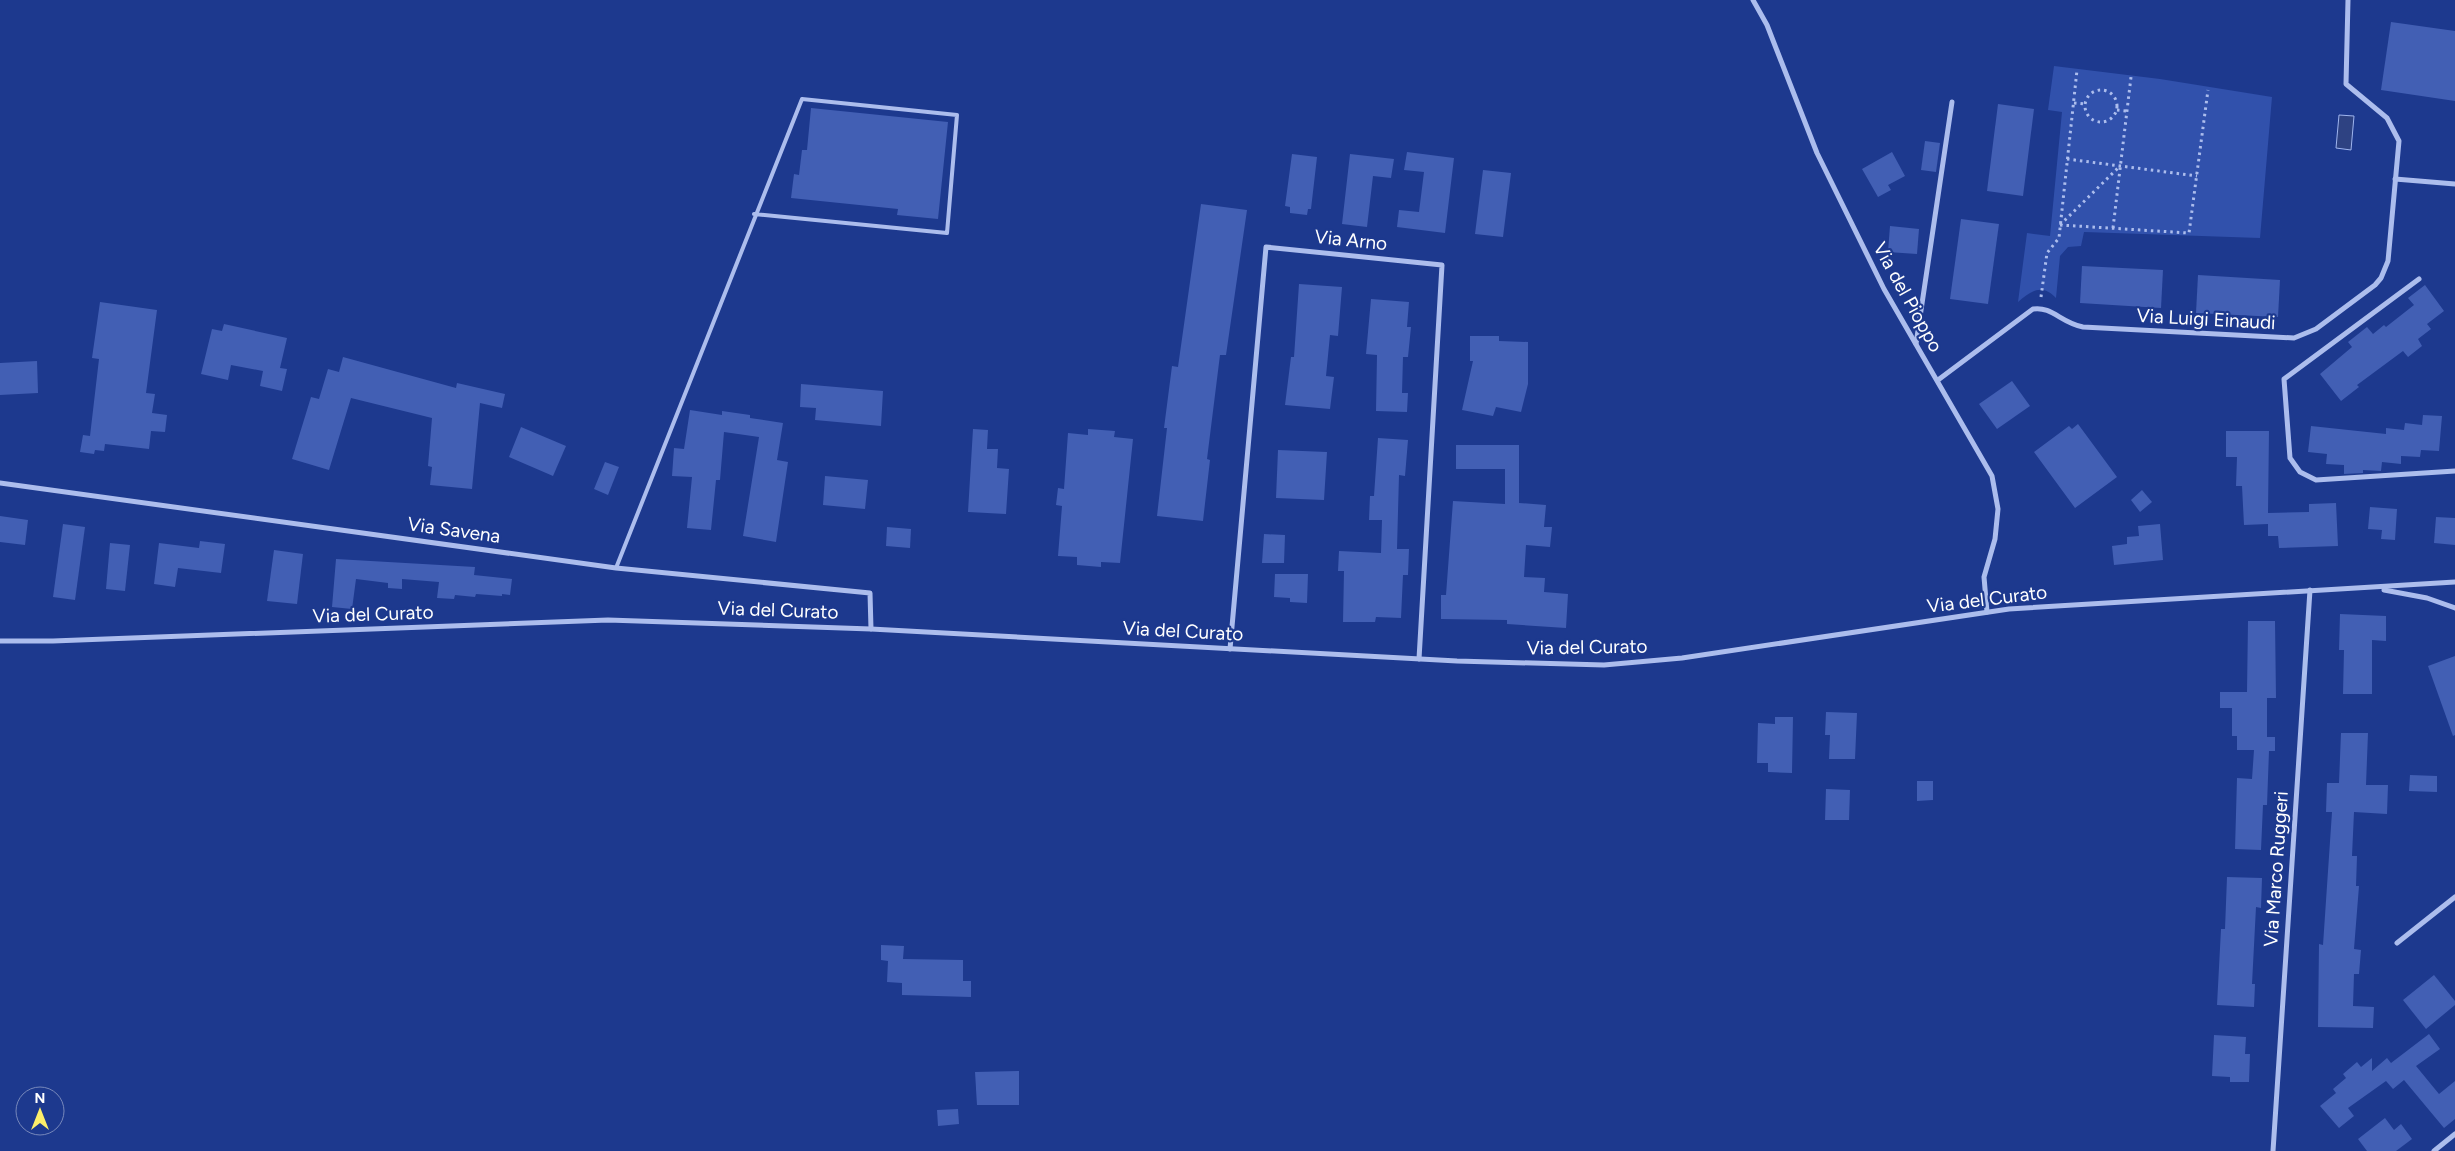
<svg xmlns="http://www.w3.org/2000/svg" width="2455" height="1151" viewBox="0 0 2455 1151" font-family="Figtree,sans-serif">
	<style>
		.green { fill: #3151ac }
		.water { fill: #2e4282; stroke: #9fb5ef }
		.building { fill: #425fb4 }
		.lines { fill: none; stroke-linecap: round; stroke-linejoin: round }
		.path { stroke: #acbded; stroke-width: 3; stroke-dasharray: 2.5 4; stroke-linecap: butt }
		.service { stroke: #acbded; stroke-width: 4 }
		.minor { stroke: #acbded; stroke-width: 5 }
		.labels { text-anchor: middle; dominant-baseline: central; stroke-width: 4.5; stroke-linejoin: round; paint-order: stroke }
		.street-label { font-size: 19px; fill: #fff; stroke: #1d398e }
	</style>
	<rect width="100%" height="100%" fill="#1d398e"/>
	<!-- green -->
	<path class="green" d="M2054,66L2160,79L2272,97L2260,238L2084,232L2081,246L2068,247L2060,256L2056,298C2042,283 2031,291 2018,302L2027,233L2050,236L2062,112L2048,110Z"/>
	<!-- water -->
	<polygon class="water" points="2339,115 2354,116 2351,150 2336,148"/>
	<!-- building -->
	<g class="building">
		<polygon points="2391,22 2455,31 2455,101 2381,90"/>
		<polygon points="1998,104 2034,109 2023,196 1987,191"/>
		<polygon points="811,108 948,122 938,219 897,215 898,209 791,198 794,174 799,175 802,150 807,150"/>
		<polygon points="1925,141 1940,143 1936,172 1921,170"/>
		<polygon points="1407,152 1454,158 1445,233 1397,227 1399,210 1419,212 1424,172 1404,170"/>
		<polygon points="1892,152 1905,176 1888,185 1891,190 1878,197 1862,169"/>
		<polygon points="1292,154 1317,157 1311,209 1308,209 1307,215 1290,213 1290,207 1285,206"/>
		<polygon points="1350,154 1394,159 1391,178 1373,176 1367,227 1342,224"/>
		<polygon points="1483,170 1511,173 1503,237 1475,234"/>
		<polygon points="1201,204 1247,210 1226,355 1220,355 1207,459 1210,460 1203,521 1157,516 1167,428 1164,428 1172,366 1178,367"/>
		<polygon points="1961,219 1999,224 1988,304 1950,299"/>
		<polygon points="1890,226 1919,229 1917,254 1888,252"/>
		<polygon points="2082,266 2163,270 2161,308 2080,303"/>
		<polygon points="2198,275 2280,280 2278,317 2196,313"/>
		<polygon points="1299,284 1342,287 1338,336 1330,335 1326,376 1334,377 1330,409 1285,405 1291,357 1294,357"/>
		<polygon points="2425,285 2444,311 2427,324 2431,329 2418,339 2422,346 2408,357 2403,351 2357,385 2359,387 2341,401 2320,374 2352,347 2348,342 2367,327 2373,334 2384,325 2386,327 2414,305 2408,298"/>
		<polygon points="1371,299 1409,302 1407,327 1411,327 1408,357 1403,357 1402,393 1408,393 1407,412 1376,411 1377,355 1366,354"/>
		<polygon points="100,302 157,310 146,393 155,394 152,413 167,415 165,432 151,431 149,449 105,444 104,451 95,450 94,454 80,452 83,435 90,436 99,359 92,358"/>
		<polygon points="224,324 287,338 280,368 287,369 282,391 260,386 263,371 231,365 228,380 201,374 212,329 222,331"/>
		<polygon points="1470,336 1499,336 1499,341 1528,342 1528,384 1521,412 1496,407 1493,416 1462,410 1473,361 1470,361"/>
		<polygon points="343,357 456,388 457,383 505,394 502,408 480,403 472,489 430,485 432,467 428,466 432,418 351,398 329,470 292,459 311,397 319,399 328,369 339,372"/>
		<polygon points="37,361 38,393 0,395 0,363"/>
		<polygon points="2012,381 2030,406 1997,429 1979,404"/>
		<polygon points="801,384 883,391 881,426 815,420 816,408 800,407"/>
		<polygon points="690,410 722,415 722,411 750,415 750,418 783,423 777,460 788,462 776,542 743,536 759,437 724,432 720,480 716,480 711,530 687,528 692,477 672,476 674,448 684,449"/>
		<polygon points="2423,415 2442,416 2439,451 2421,450 2420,457 2401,456 2401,464 2382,462 2381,471 2363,470 2363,473 2344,474 2344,465 2326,464 2327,454 2308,452 2311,426 2386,434 2386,428 2404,430 2405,423 2422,425"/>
		<polygon points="2078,424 2117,477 2075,508 2034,452 2069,426 2072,429"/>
		<polygon points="521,427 566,446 553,476 509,457"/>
		<polygon points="973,429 988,430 987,449 998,449 997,468 1009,469 1006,514 968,512"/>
		<polygon points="1088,429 1115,431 1114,437 1133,439 1120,563 1101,562 1101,567 1077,565 1077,557 1058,556 1062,506 1056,505 1058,488 1064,489 1068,433 1088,435"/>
		<polygon points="2226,431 2269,431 2268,513 2309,512 2309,504 2336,503 2338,546 2279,548 2278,536 2268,536 2268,521 2268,524 2244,525 2242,486 2236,486 2237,457 2226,457"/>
		<polygon points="1378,438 1408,440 1405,476 1399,475 1397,549 1409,549 1408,575 1403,575 1401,618 1376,617 1375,622 1343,622 1344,571 1338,571 1339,551 1381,553 1382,520 1369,520 1370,496 1374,496"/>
		<polygon points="1456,445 1519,445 1519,503 1546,505 1544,527 1552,527 1550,547 1526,545 1524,577 1545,578 1544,592 1568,594 1566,628 1507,624 1507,620 1441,619 1441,595 1446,595 1453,501 1505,504 1505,469 1456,469"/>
		<polygon points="1278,450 1327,452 1324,500 1276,498"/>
		<polygon points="605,462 619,467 608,495 594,489"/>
		<polygon points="825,476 868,480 865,509 823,505"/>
		<polygon points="2142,490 2152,502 2140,512 2131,500"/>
		<polygon points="2370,507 2397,509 2395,540 2381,539 2382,530 2368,529"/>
		<polygon points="0,516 28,520 25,545 0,542"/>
		<polygon points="2436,517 2455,518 2455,545 2434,543"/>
		<polygon points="63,524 85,527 75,600 53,597"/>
		<polygon points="2160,524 2163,560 2114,565 2112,546 2127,544 2127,537 2139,536 2138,526"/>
		<polygon points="887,527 911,529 910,548 886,546"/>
		<polygon points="1264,534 1285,535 1284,563 1262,563"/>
		<polygon points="200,541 225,544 221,573 178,568 175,587 154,584 159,543 199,548"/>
		<polygon points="110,543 130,545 125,591 106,589"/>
		<polygon points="274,550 303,554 297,604 267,601"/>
		<polygon points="336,559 475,567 474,575 512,579 510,595 502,594 502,596 476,594 475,597 455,595 454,599 437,598 439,582 402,579 402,589 388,588 388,583 356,579 352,609 332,607"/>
		<polygon points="1275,574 1308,574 1307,603 1290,602 1290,598 1274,597"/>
		<polygon points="2340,614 2386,616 2386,641 2372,640 2372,694 2343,694 2344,650 2339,650"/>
		<polygon points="2248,621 2275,621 2276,698 2267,698 2267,737 2275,737 2275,751 2269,751 2267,805 2263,805 2261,850 2235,849 2237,778 2252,779 2254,750 2237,750 2237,736 2232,736 2232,708 2220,708 2220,692 2247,692"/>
		<polygon points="2455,656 2455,735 2453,736 2428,666"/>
		<polygon points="1826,712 1857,713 1855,759 1829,759 1830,735 1825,735"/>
		<polygon points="1775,717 1793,717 1792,773 1768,772 1768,763 1757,763 1758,723 1775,724"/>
		<polygon points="2341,733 2368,733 2366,785 2388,785 2387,814 2354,812 2352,856 2357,856 2356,886 2359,886 2354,949 2361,950 2359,974 2354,974 2353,1006 2374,1007 2373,1028 2318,1027 2319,944 2323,945 2332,812 2326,812 2327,783 2339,783"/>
		<polygon points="2410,775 2437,776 2437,792 2409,791"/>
		<polygon points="1917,781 1933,781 1933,800 1917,801"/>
		<polygon points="1826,789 1850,790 1849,820 1825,820"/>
		<polygon points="2227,877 2262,878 2261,908 2256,907 2252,984 2255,984 2254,1007 2217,1005 2221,929 2225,929"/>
		<polygon points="881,945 904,946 903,959 963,960 963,981 971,981 971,997 902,995 902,983 887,982 888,961 881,960"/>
		<polygon points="2434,975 2455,1001 2455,1005 2426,1029 2403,1000"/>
		<polygon points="2429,1034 2440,1049 2416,1066 2439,1094 2455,1081 2455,1119 2444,1128 2404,1080 2393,1089 2386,1081 2348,1108 2354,1116 2339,1128 2320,1106 2336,1093 2333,1089 2346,1078 2343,1074 2357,1062 2361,1067 2372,1058 2372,1071 2387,1058 2391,1063"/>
		<polygon points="2214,1035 2246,1037 2245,1054 2250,1054 2249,1082 2230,1082 2230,1077 2212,1076"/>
		<polygon points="1019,1071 1019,1105 977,1105 975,1072"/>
		<polygon points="958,1109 959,1124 938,1126 937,1110"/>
		<polygon points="2385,1118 2394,1130 2401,1124 2412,1139 2396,1151 2367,1151 2358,1139"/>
	</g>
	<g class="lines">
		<!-- path -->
		<g class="path">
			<circle cx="2101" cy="106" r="16"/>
			<polyline points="2074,103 2085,104"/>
			<polyline points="2117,110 2127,111"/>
			<polyline points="2067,159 2197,176"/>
			<polyline points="2060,225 2189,233 2208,90"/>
			<polyline points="2060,225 2120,166"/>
			<polyline points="2113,228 2131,77"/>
			<polyline points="2041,297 2047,253 2059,238 2077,70"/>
		</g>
		<!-- service -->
		<polyline class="service" points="616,568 802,99 957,115 947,233 754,214"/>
		<!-- minor -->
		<g class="minor">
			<polyline points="1753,0 1767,25 1817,153 1884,289 1992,476 1998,509 1995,539 1984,577 1987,612"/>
			<polyline points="2395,179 2455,184"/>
			<polyline points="2419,279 2284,379 2290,458 2300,472 2316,480 2455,471"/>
			<polyline points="1916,344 1952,102"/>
			<path d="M1938,380L2033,309C2052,306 2061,323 2083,327L2294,338L2316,329L2375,285L2381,278L2388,261L2399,141L2387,118L2346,84L2348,0"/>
			<polyline points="0,483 616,568 870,593 871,629"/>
			<polyline points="2384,590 2427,598 2455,608"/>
			<polyline points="0,641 53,641 608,620 871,629 1457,661 1604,665 1682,658 2009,609 2455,582"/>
			<polyline points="1230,649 1266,247 1442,265 1419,659"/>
			<polyline points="2397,943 2455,897"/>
			<polyline points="2273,1151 2310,590"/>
			<polyline points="2434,1151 2455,1134"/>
		</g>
	</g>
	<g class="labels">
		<!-- street labels -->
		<g class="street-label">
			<text transform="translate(1351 240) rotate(6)">Via Arno</text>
			<text transform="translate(1908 297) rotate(61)">Via del Pioppo</text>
			<text transform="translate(2206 319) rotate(3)">Via Luigi Einaudi</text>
			<text transform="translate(454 530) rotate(8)">Via Savena</text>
			<text transform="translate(1987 599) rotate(-7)">Via del Curato</text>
			<text transform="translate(778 610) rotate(2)">Via del Curato</text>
			<text transform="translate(373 614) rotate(-2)">Via del Curato</text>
			<text transform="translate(1183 631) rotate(3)">Via del Curato</text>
			<text transform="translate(1587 647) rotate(-1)">Via del Curato</text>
			<text transform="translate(2276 869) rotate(-86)">Via Marco Ruggeri</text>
		</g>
	</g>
	<!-- north arrow -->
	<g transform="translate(40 1111)"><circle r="24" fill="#1d398e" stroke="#7788bb"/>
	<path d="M0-4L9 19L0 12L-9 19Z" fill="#fcee6a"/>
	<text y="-8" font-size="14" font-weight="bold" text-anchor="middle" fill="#ffffff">N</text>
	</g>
</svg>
